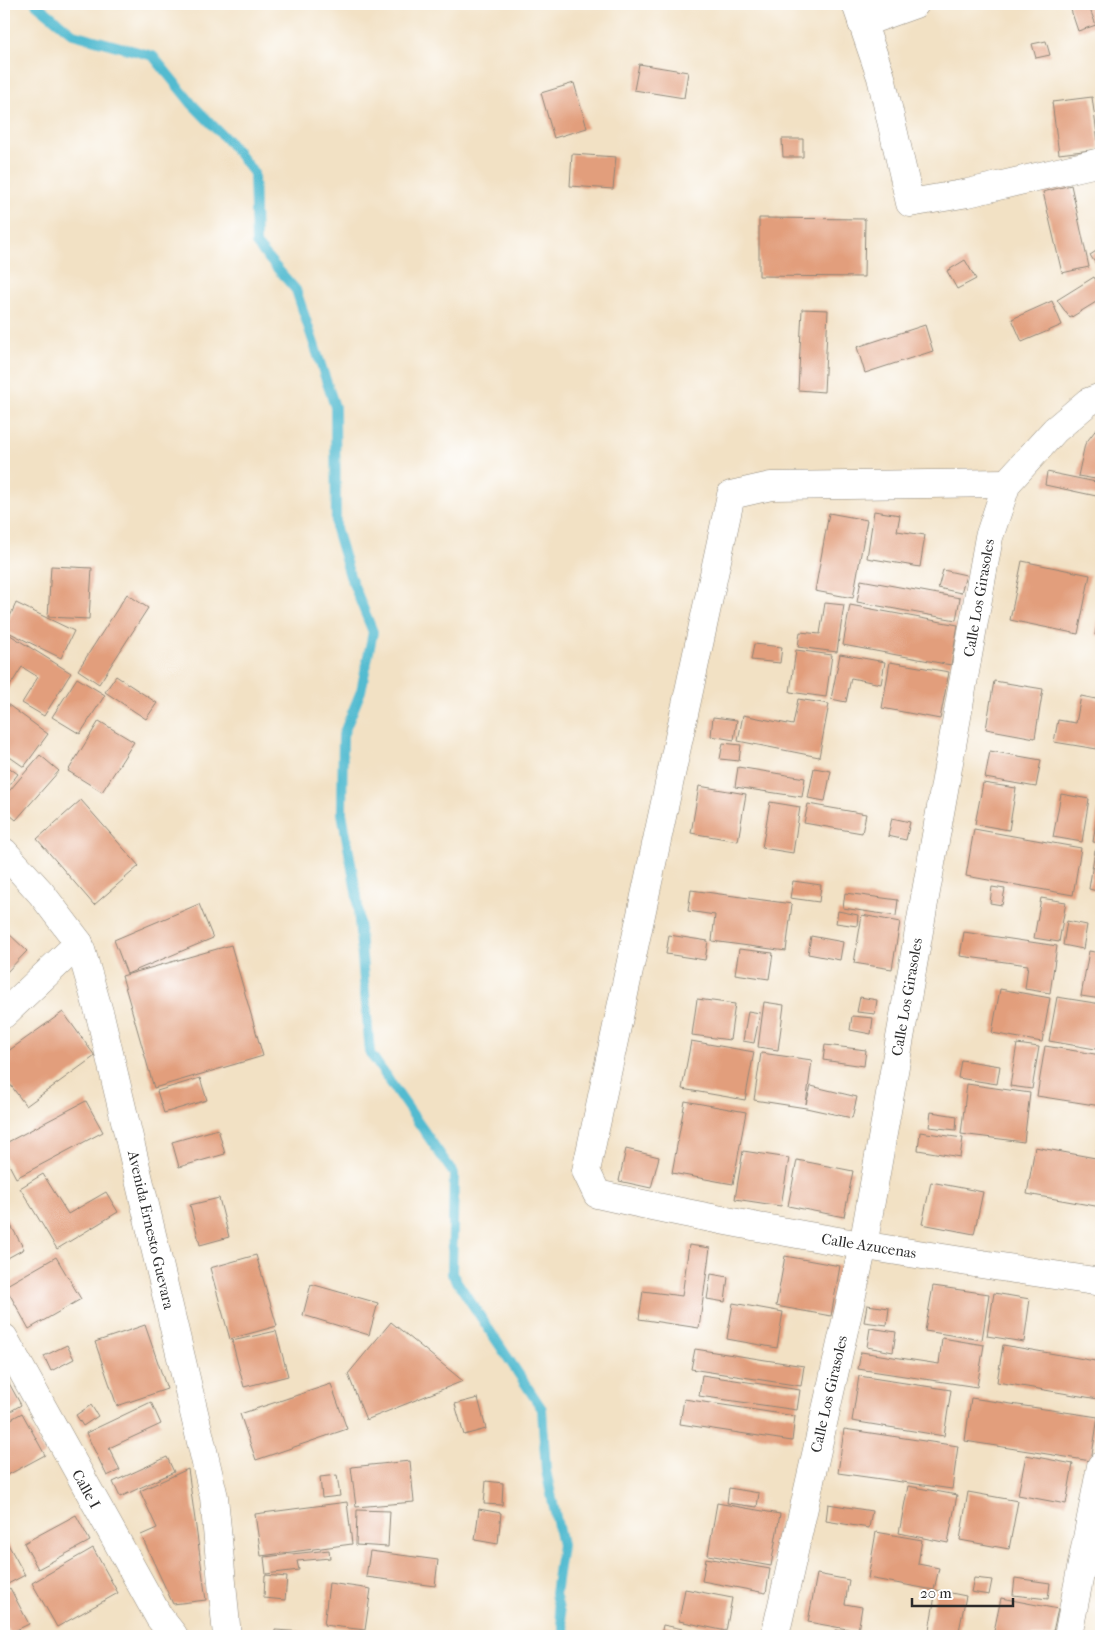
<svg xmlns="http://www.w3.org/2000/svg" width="1105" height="1640" viewBox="0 0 1105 1640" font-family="'IM FELL French Canon',serif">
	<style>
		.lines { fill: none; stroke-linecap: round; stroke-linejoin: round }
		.stream { stroke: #52bbd0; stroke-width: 10 }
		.building { fill: #e29e7c }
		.minor-casing { stroke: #8e8678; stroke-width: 29 }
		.secondary-casing { stroke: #8e8678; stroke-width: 29 }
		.minor { stroke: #fff; stroke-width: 28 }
		.secondary { stroke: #fff; stroke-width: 28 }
		.labels { text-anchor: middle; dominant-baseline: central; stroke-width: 4; stroke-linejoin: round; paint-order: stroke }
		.street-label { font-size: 15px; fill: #2b2b2b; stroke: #fff }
	</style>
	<rect width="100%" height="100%" fill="#fff"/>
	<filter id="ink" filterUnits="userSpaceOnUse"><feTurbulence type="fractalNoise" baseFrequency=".02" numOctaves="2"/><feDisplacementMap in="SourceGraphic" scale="10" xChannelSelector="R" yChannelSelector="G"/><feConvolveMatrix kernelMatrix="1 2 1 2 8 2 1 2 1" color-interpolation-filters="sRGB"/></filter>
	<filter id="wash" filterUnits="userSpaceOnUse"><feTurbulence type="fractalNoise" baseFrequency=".0096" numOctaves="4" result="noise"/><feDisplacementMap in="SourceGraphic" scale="20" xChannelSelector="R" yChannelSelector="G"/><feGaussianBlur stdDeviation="1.12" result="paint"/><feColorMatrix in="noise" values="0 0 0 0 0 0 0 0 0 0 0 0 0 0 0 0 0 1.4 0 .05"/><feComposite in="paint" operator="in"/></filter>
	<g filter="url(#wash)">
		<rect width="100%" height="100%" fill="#f2e1c4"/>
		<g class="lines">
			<!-- stream -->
			<polyline class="stream" points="36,4 73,34 153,56 192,104 229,142 254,173 256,244 296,290 335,407 336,529 350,576 373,632 361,691 343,735 342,813 357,897 370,1053 454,1174 452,1274 542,1409 546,1471 562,1545 555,1594 566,1636"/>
		</g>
		<g id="blocks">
			<!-- building -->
			<g class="building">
				<polygon points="1069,4 1088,4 1096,25 1078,31"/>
				<polygon points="1046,41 1050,55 1036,58 1032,44"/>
				<polygon points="639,64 688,72 684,98 634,90"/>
				<polygon points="574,83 587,128 554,138 541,93"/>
				<polygon points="1092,97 1099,149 1059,154 1052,102"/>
				<polygon points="782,139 803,139 803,157 783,157"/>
				<polygon points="572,154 616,157 613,189 570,186"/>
				<polygon points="1071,185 1089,267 1062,273 1043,192"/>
				<polygon points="759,218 865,219 864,277 759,276"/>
				<polygon points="1101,248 1101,267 1099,269 1090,255"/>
				<polygon points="965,260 976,279 957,289 947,271"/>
				<polygon points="1094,277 1101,289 1101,299 1070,318 1057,300"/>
				<polygon points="1052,301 1062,325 1022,342 1012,319"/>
				<polygon points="802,309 828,310 824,392 798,390"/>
				<polygon points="925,325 933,351 865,373 857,347"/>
				<polygon points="1101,423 1101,480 1078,476 1085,444"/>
				<polygon points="1047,472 1101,483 1101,497 1045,485"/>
				<polygon points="874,511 900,515 897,531 925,535 920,567 867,558"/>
				<polygon points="829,513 867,520 853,598 815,591"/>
				<polygon points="1022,561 1090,575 1078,634 1010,620"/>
				<polygon points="51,566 92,568 89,619 48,617"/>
				<polygon points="943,570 966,575 961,593 938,588"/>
				<polygon points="861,580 960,598 956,620 857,602"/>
				<polygon points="127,594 148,608 99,684 78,670"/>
				<polygon points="16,603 74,631 61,658 4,630"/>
				<polygon points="825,603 844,605 837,652 798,647 800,632 820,634"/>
				<polygon points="850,605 958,625 951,665 843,645"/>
				<polygon points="1100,611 1101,611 1101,636 1095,635"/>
				<polygon points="7,633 71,673 44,716 22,703 38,677 22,667 6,692 4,690 4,637"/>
				<polygon points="754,644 782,647 780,663 751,660"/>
				<polygon points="796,650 832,655 826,697 790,692"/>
				<polygon points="840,654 885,662 881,684 851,678 846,702 831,699"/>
				<polygon points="890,662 949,672 940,719 882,708"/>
				<polygon points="116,676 157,703 146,719 105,692"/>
				<polygon points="77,678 105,695 80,734 52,717"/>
				<polygon points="994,681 1043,689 1035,738 986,729"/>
				<polygon points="1081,696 1101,700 1101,724 1097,749 1054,742 1058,720 1076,723"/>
				<polygon points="798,699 829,704 819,757 738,741 743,715 793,725"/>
				<polygon points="7,704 48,734 24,767 4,753 4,708"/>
				<polygon points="713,717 737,720 734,740 711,736"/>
				<polygon points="99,721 134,742 102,792 68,771"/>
				<polygon points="723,743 741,745 739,761 720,759"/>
				<polygon points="990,751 1041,760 1036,787 985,778"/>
				<polygon points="40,755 59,771 16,820 4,810 4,797"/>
				<polygon points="4,764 18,774 4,792"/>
				<polygon points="738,767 805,778 802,797 735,787"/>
				<polygon points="814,768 831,771 825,801 808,798"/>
				<polygon points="983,783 1016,788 1009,830 975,824"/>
				<polygon points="699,786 746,794 738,841 691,833"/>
				<polygon points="1061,794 1089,799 1082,842 1053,837"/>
				<polygon points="81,800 139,866 94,905 37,839"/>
				<polygon points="770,802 800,807 793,853 762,848"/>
				<polygon points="1099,802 1101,803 1101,843 1093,842"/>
				<polygon points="808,804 866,814 862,833 804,823"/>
				<polygon points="892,818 910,822 906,840 888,836"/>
				<polygon points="974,829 1081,848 1073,895 966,876"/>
				<polygon points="1095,850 1101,851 1101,892 1089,889"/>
				<polygon points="793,881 821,885 819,902 790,898"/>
				<polygon points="992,887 1005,889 1002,905 990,903"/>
				<polygon points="691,890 792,904 786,951 712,941 715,915 688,911"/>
				<polygon points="845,893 898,900 896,916 843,908"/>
				<polygon points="1041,898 1066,902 1059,942 1034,938"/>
				<polygon points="199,904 213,938 127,974 114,940"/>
				<polygon points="838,911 858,915 857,926 836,923"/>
				<polygon points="862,915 900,922 892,969 854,963"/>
				<polygon points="1067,921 1087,925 1083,949 1063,945"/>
				<polygon points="5,930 27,951 4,975 4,932"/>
				<polygon points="964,932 1057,946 1050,993 1025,989 1028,965 960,956"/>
				<polygon points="669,935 708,941 705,960 666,954"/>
				<polygon points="811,936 843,942 840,960 808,954"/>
				<polygon points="231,945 263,1056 154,1088 122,976"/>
				<polygon points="739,949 773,953 769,979 735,974"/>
				<polygon points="1089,951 1101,953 1101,999 1081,996"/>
				<polygon points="1000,989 1050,998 1042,1042 992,1033"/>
				<polygon points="860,997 877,1000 875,1014 857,1012"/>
				<polygon points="1057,997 1101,1004 1101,1050 1049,1041"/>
				<polygon points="697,999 735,1004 730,1040 692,1035"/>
				<polygon points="764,1002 784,1005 778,1050 758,1047"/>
				<polygon points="748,1011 760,1013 754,1043 743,1041"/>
				<polygon points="63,1012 95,1056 26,1106 4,1076 4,1054"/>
				<polygon points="852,1016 873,1018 871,1034 850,1030"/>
				<polygon points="691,1041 754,1052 745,1100 682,1089"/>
				<polygon points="1017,1044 1039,1047 1032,1089 1010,1086"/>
				<polygon points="825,1045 866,1050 864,1066 823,1060"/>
				<polygon points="1045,1046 1101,1055 1101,1106 1037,1096"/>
				<polygon points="761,1053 812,1060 806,1104 811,1086 857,1097 852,1118 806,1108 754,1100"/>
				<polygon points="961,1060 1000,1066 997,1084 958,1078"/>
				<polygon points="200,1078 207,1100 164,1113 157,1091"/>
				<polygon points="967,1084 1030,1093 1024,1142 961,1134"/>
				<polygon points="86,1101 103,1132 16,1178 4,1155 4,1144"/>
				<polygon points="685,1101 746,1112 733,1184 672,1173"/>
				<polygon points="931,1112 957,1116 956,1130 929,1127"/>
				<polygon points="218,1129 225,1154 179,1167 172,1142"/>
				<polygon points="920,1132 963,1138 960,1157 918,1150"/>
				<polygon points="1099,1135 1101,1136 1101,1153 1096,1152"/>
				<polygon points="1035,1147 1101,1159 1101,1207 1027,1194"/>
				<polygon points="626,1149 659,1157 651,1188 619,1181"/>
				<polygon points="743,1151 789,1158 781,1206 735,1199"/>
				<polygon points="797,1160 853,1171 844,1217 788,1206"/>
				<polygon points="43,1174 68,1214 106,1192 118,1212 57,1249 20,1188"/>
				<polygon points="931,1182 983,1192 974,1234 922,1224"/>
				<polygon points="219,1198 229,1237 200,1245 190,1205"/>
				<polygon points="4,1213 24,1249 4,1260"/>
				<polygon points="689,1245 710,1248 699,1328 639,1319 643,1291 682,1296"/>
				<polygon points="256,1255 277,1326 230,1339 210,1268"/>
				<polygon points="785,1256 840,1266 831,1316 776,1306"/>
				<polygon points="56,1257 81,1299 29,1329 5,1286"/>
				<polygon points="711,1274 728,1277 725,1302 707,1299"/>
				<polygon points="311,1284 378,1303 369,1335 303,1315"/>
				<polygon points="933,1286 989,1294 982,1340 925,1331"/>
				<polygon points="994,1293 1030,1299 1024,1342 987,1336"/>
				<polygon points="733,1303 783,1312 777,1348 727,1339"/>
				<polygon points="867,1305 889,1308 887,1325 864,1322"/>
				<polygon points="391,1322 463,1381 366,1420 348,1374"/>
				<polygon points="145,1325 167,1389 117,1406 95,1342"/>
				<polygon points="870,1328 896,1332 893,1352 867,1347"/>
				<polygon points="276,1331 288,1376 244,1387 232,1341"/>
				<polygon points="942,1338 984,1345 977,1387 858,1369 861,1352 939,1364"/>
				<polygon points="67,1345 74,1359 51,1371 44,1356"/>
				<polygon points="1003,1345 1101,1362 1098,1399 997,1382"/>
				<polygon points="695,1349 804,1366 801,1386 691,1369"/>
				<polygon points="4,1374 21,1405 4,1415"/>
				<polygon points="702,1375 800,1390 797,1410 699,1396"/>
				<polygon points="859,1376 951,1390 944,1436 852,1421"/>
				<polygon points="331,1384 347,1429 256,1460 240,1414"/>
				<polygon points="478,1398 486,1429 464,1435 455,1404"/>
				<polygon points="971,1398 1098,1417 1091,1461 965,1441"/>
				<polygon points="684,1399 795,1416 792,1441 680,1424"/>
				<polygon points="151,1402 161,1424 109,1448 120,1470 107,1476 86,1433"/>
				<polygon points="91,1405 98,1416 83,1426 76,1415"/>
				<polygon points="22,1413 45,1455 4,1477 4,1423"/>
				<polygon points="844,1429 958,1446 952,1489 838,1473"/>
				<polygon points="1026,1455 1073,1464 1066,1504 1018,1495"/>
				<polygon points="167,1457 174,1472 120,1497 113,1482"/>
				<polygon points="410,1461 414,1502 356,1507 351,1467"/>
				<polygon points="188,1469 206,1600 173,1604 141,1535 157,1528 140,1491"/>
				<polygon points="337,1475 340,1496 322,1498 320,1477"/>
				<polygon points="486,1481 503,1483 502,1505 484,1504"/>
				<polygon points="908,1486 957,1495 948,1543 899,1533"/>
				<polygon points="729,1488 759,1493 757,1507 727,1503"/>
				<polygon points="968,1492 1018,1501 1009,1549 960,1540"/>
				<polygon points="347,1502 352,1544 261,1556 255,1514"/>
				<polygon points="717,1503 780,1514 771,1566 708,1555"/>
				<polygon points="828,1504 872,1511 869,1528 826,1521"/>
				<polygon points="479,1509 501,1513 498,1544 475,1540"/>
				<polygon points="357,1510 390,1511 388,1547 356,1545"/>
				<polygon points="76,1515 90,1541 38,1569 24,1543"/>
				<polygon points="876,1532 922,1540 918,1564 939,1568 934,1590 868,1578"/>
				<polygon points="4,1537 25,1575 4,1586"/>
				<polygon points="93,1548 118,1593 57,1627 32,1583"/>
				<polygon points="329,1550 330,1558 297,1561 299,1570 266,1574 264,1557"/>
				<polygon points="370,1551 438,1560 435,1586 366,1577"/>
				<polygon points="706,1558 770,1569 766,1593 702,1581"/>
				<polygon points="817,1574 849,1580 845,1604 862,1607 858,1631 808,1622"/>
				<polygon points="265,1575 287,1577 285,1600 264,1598"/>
				<polygon points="974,1578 992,1580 989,1595 971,1592"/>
				<polygon points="1015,1578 1050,1583 1048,1599 1013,1595"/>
				<polygon points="329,1583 371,1589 365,1630 324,1625"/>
				<polygon points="10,1588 29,1624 10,1633 4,1622 4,1592"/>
				<polygon points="685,1589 732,1598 726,1631 679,1621"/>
				<polygon points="936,1590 966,1596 958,1636 928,1636"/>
				<polygon points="1001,1598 1058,1609 1052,1636 993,1636"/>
				<polygon points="663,1625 713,1635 713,1636 661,1636"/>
				<polygon points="275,1630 350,1635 350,1636 275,1636"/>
				<polygon points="835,1630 866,1635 866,1636 834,1636"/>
			</g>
		</g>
	</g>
	<g filter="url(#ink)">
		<use href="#blocks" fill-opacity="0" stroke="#8e8678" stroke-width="1"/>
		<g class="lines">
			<!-- minor casing -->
			<g class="minor-casing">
				<g id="minor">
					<polyline points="856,4 881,77 910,203 968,193 1101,162"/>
					<polyline points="862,23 915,4"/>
					<path d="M1007,483L771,486L731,495L586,1171L597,1194C764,1232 932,1257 1101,1282"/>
					<polyline points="4,1014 79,943"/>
					<polyline points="4,1338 159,1617 174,1636"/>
					<polyline points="775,1636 863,1246 989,537 1007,483 1055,430 1088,402 1101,397"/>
					<polyline points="1068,1636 1101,1466"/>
				</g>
			</g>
			<!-- secondary casing -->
			<g class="secondary-casing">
				<polyline id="secondary" points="4,852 41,893 79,943 101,1019 214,1497 227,1636"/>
			</g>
			<!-- minor -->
			<use href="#minor" class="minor"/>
			<!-- secondary -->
			<use href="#secondary" class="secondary"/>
		</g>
	</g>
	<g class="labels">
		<!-- street labels -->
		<g class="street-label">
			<text transform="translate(979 598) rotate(-80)">Calle Los Girasoles</text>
			<text transform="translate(907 997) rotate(-80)">Calle Los Girasoles</text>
			<text transform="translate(151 1230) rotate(77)">Avenida Ernesto Guevara</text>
			<text transform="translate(869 1246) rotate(9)">Calle Azucenas</text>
			<text transform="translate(829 1394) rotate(-77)">Calle Los Girasoles</text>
			<text transform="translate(86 1489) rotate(61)">Calle I</text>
		</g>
	</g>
	<!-- margin -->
	<rect width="1105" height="1640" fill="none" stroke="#fff" stroke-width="20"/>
	<!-- scale -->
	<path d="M912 1598v8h101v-8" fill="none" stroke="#2b2b2b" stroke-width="2.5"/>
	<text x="920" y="1598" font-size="15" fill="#2b2b2b" stroke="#ffffff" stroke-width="4" paint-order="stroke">20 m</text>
</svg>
